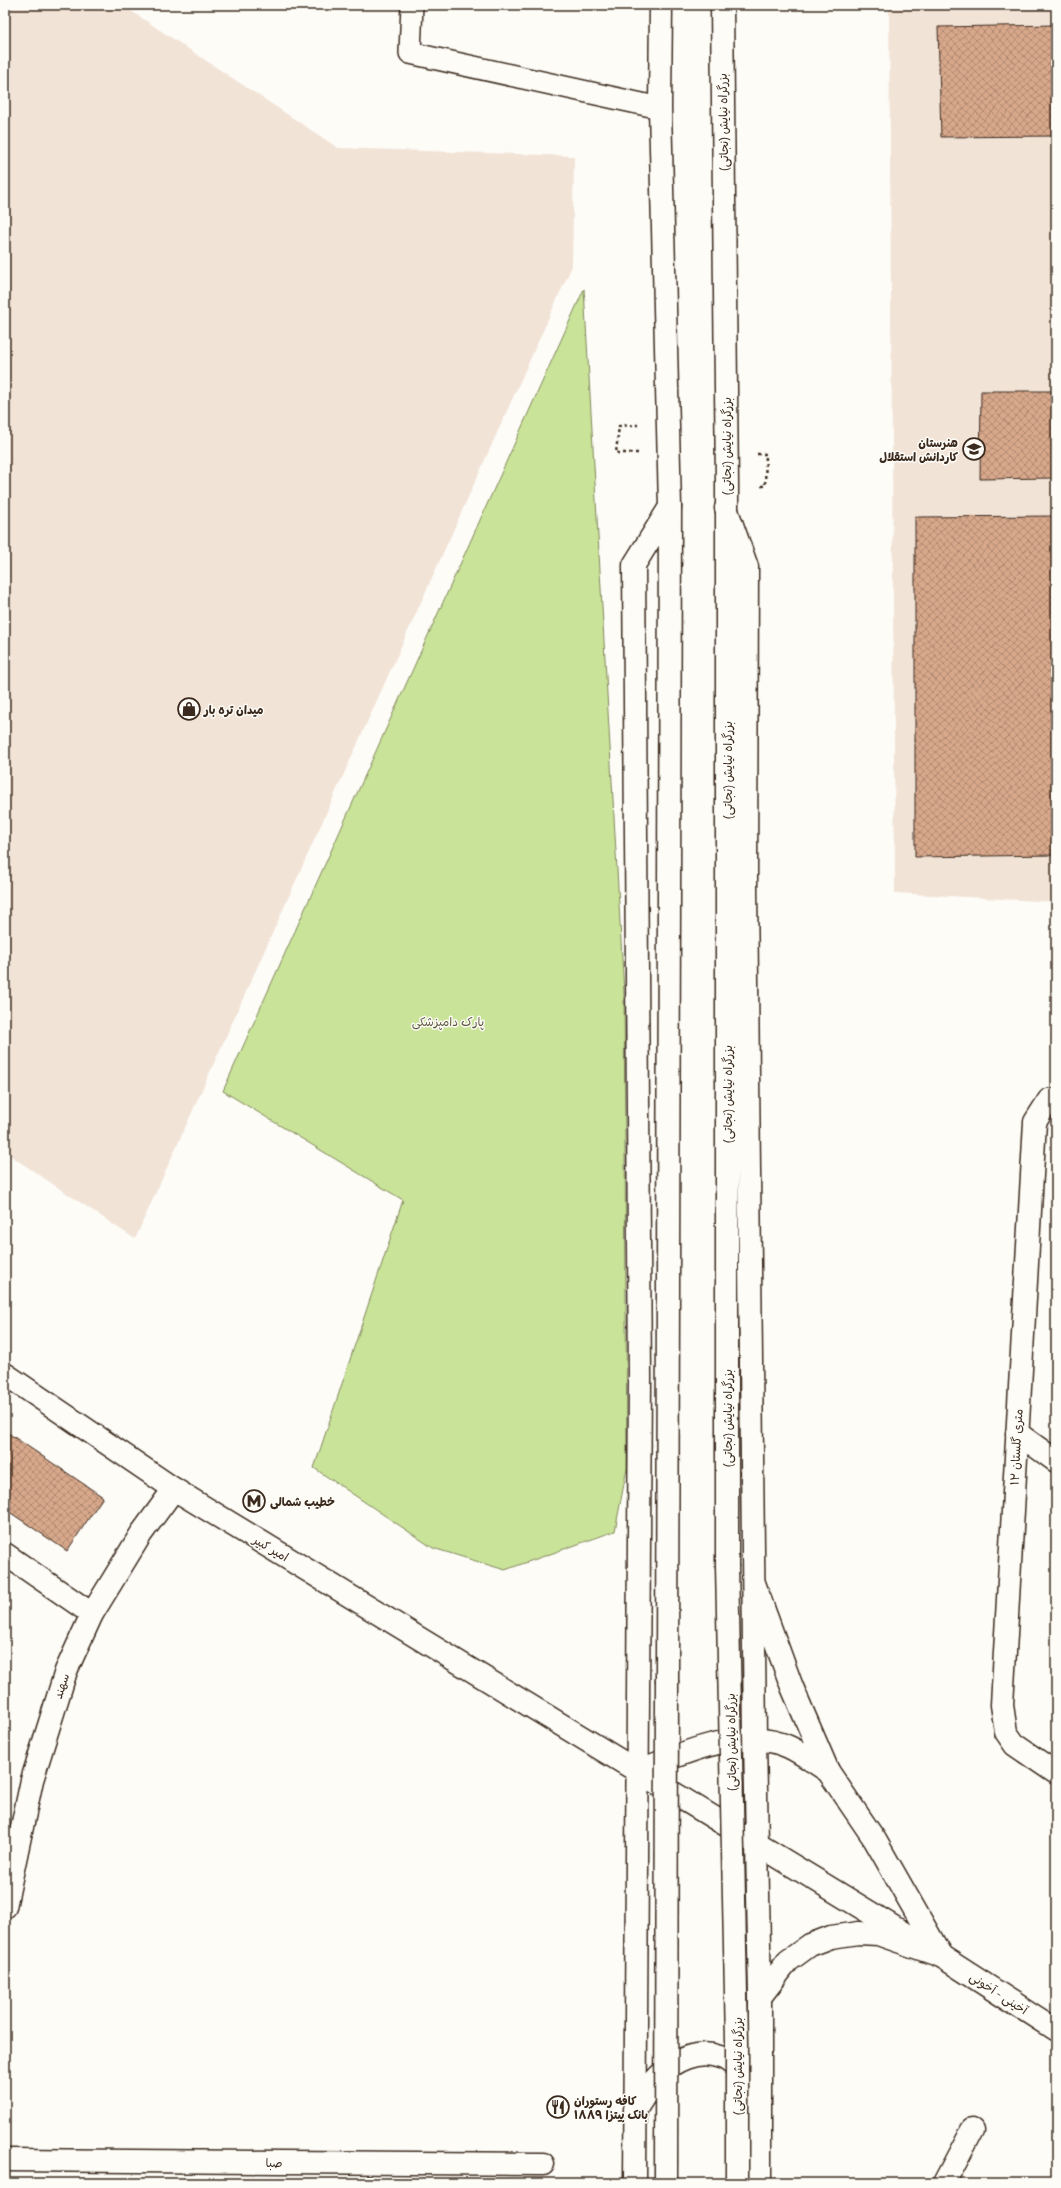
<svg xmlns="http://www.w3.org/2000/svg" width="1061" height="2188" viewBox="0 0 1061 2188" font-family="Delius,'Playpen Sans Arabic',sans-serif">
	<style>
		.built { fill: #f2e3d7 }
		.park { fill: #c9e399; stroke: #82865c }
		.building { fill: url(#building-cross-hatch); stroke: #3b2a1e }
		.lines { fill: none; stroke-linecap: round; stroke-linejoin: round }
		.service-casing { stroke: #3b2a1e; stroke-width: 24 }
		.minor-casing { stroke: #3b2a1e; stroke-width: 25 }
		.tertiary-casing { stroke: #3b2a1e; stroke-width: 25 }
		.secondary-casing { stroke: #3b2a1e; stroke-width: 25 }
		.primary-casing { stroke: #3b2a1e; stroke-width: 25 }
		.trunk-casing { stroke: #3b2a1e; stroke-width: 25 }
		.path { stroke: #3b2a1e; stroke-width: 2.5; stroke-dasharray: 3 3; stroke-linecap: butt }
		.service { stroke: #fdfcf7; stroke-width: 21 }
		.minor { stroke: #fdfcf7; stroke-width: 22 }
		.tertiary { stroke: #fdfcf7; stroke-width: 22 }
		.secondary { stroke: #fdfcf7; stroke-width: 22 }
		.primary { stroke: #fdfcf7; stroke-width: 22 }
		.trunk { stroke: #fdfcf7; stroke-width: 22 }
		.trunk-bridge-casing { stroke: #3b2a1e; stroke-width: 25; stroke-linecap: butt }
		.trunk-bridge { stroke: #fdfcf7; stroke-width: 22 }
		.labels { text-anchor: middle; dominant-baseline: central; stroke-width: 3; stroke-linejoin: round; paint-order: stroke }
		.street-label { font-size: 12px; fill: #3b2a1e; stroke: #fdfcf7 }
		.poi-label { font-size: 12px; font-weight: bold; fill: #3b2a1e; stroke: #fdfcf7; text-anchor: start }
		.park-label { font-size: 12px; fill: #5e583d; stroke: #fdfcf7 }
	</style>
	<defs>
		<pattern id="building-cross-hatch" width="8" height="8" patternUnits="userSpaceOnUse"><rect width="8" height="8" fill="#d8a88b"/><path d="M0 0l8 8M0 8l8-8" fill="none" stroke="#b08971"/></pattern>
	</defs>
	<rect width="100%" height="100%" fill="#fdfcf7"/>
	<filter id="ink" filterUnits="userSpaceOnUse"><feTurbulence type="fractalNoise" baseFrequency=".025" numOctaves="2"/><feDisplacementMap in="SourceGraphic" scale="8" xChannelSelector="R" yChannelSelector="G"/><feConvolveMatrix kernelMatrix="1 2 1 2 8 2 1 2 1" color-interpolation-filters="sRGB"/></filter>
	<g filter="url(#ink)">
		<!-- built -->
		<g class="built">
			<polygon points="5,5 122,5 338,148 574,156 572,266 135,1239 5,1152"/>
			<polygon points="889,5 1056,5 1056,902 895,893"/>
		</g>
		<!-- park -->
		<polygon class="park" points="584,289 624,993 627,1468 615,1531 505,1570 433,1548 314,1468 403,1200 223,1091"/>
		<!-- building -->
		<g class="building">
			<polygon points="1056,25 1056,136 941,137 938,27"/>
			<polygon points="981,391 1056,391 1056,478 980,479"/>
			<polygon points="1056,516 1056,855 915,857 915,517"/>
			<polygon points="5,1431 103,1497 67,1551 5,1509"/>
		</g>
		<g class="lines">
			<!-- service casing -->
			<g class="service-casing">
				<polyline id="service" points="412,5 410,53 660,108"/>
			</g>
			<!-- minor casing -->
			<g class="minor-casing">
				<g id="minor">
					<polyline points="1056,1099 1049,1100 1035,1122 1002,1705 1006,1732 1015,1745 1056,1773"/>
					<polyline points="1017,1433 1056,1461"/>
					<polyline points="5,1554 92,1614"/>
					<polyline points="5,2160 543,2164"/>
					<polyline points="944,2183 972,2130"/>
				</g>
			</g>
			<!-- tertiary casing -->
			<g class="tertiary-casing">
				<polyline id="tertiary" points="5,1907 32,1780 66,1671 92,1614 141,1534 174,1489"/>
			</g>
			<!-- secondary casing -->
			<g class="secondary-casing">
				<polyline id="secondary" points="5,1374 174,1489 923,1945"/>
			</g>
			<!-- primary casing -->
			<g class="primary-casing">
				<g id="primary">
					<polyline points="754,1583 792,1687 828,1771 875,1840 941,1956"/>
					<path d="M639,1771C682,1753 742,1726 789,1747C802,1753 815,1763 828,1771"/>
					<polyline points="760,1997 788,1961 810,1945 831,1937 858,1933 878,1934 941,1956 1056,2030"/>
				</g>
			</g>
			<!-- trunk casing -->
			<g class="trunk-casing">
				<g id="trunk">
					<polyline points="661,5 660,108 670,507 667,1680"/>
					<polyline points="722,5 727,484 727,1565"/>
					<polyline points="726,508 747,567 746,886 755,1740 760,1997 760,2183"/>
					<path d="M635,2110C643,2099 649,2086 658,2077C673,2060 698,2049 720,2057C731,2060 741,2072 748,2081"/>
					<polyline points="635,2183 640,1378 634,565 670,507"/>
				</g>
			</g>
			<!-- path -->
			<g class="path">
				<polyline points="638,453 616,453 619,426 638,425"/>
				<polyline points="757,454 766,454 765,486 758,486"/>
			</g>
			<!-- service -->
			<use href="#service" class="service"/>
			<!-- minor -->
			<use href="#minor" class="minor"/>
			<!-- tertiary -->
			<use href="#tertiary" class="tertiary"/>
			<!-- secondary -->
			<use href="#secondary" class="secondary"/>
			<!-- primary -->
			<use href="#primary" class="primary"/>
			<!-- trunk -->
			<use href="#trunk" class="trunk"/>
			<!-- trunk-bridge casing -->
			<g class="trunk-bridge-casing">
				<g id="trunk-bridge">
					<polyline points="727,1565 737,2042 737,2183"/>
					<polyline points="666,2183 667,1680"/>
				</g>
			</g>
			<!-- trunk-bridge -->
			<use href="#trunk-bridge" class="trunk-bridge"/>
		</g>
	</g>
	<!-- icons -->
	<defs>
		<g id="school-ring" transform="scale(1.15)"><circle r="9.5" fill="#fdfcf7" stroke="#3b2a1e" stroke-width="1.5"/><path d="M0-5L7-2L0 1L-7-2ZM-4 1L0 2.5L4 1V4Q0 6-4 4Z" fill="#3b2a1e"/></g>
		<g id="shop-ring" transform="scale(1.15)"><circle r="9.5" fill="#fdfcf7" stroke="#3b2a1e" stroke-width="1.5"/><path d="M-5-2.5h2.3a2.7 3.5 0 0 1 5.4 0H5L5.5 6h-11ZM-1.5-2.5h3a1.5 2.3 0 0 0-3 0Z" fill="#3b2a1e"/></g>
		<g id="metro-ring" transform="scale(1.15)"><circle r="9.5" fill="#fdfcf7" stroke="#3b2a1e" stroke-width="1.5"/><path d="M-5.5 5V-5H-3L0 0L3-5H5.5V5H3V-.5L0 4L-3-.5V5Z" fill="#3b2a1e"/></g>
		<g id="restaurant-ring" transform="scale(1.15)"><circle r="9.5" fill="#fdfcf7" stroke="#3b2a1e" stroke-width="1.5"/><path d="M-5-6h1v4h1v-4h1v4h1v-4h1v5L-1.5 .5V6h-2V.5L-5-1ZM5-6V6H3V1.5H1.5Q1.5-4 5-6Z" fill="#3b2a1e"/></g>
	</defs>
	<g fill-rule="evenodd">
		<use href="#school-ring" x="974" y="449"/>
		<use href="#shop-ring" x="189" y="709"/>
		<use href="#metro-ring" x="254" y="1501"/>
		<use href="#restaurant-ring" x="558" y="2107"/>
	</g>
	<g class="labels">
		<!-- street labels -->
		<g class="street-label">
			<text transform="translate(723 122) rotate(-91)">بزرگراه نیایش (نجاتی)</text>
			<text transform="translate(726 446) rotate(-90)">بزرگراه نیایش (نجاتی)</text>
			<text transform="translate(727 770) rotate(-90)">بزرگراه نیایش (نجاتی)</text>
			<text transform="translate(727 1094) rotate(-90)">بزرگراه نیایش (نجاتی)</text>
			<text transform="translate(727 1418) rotate(-90)">بزرگراه نیایش (نجاتی)</text>
			<text transform="translate(1016 1447) rotate(-87)">۱۲ متری گلستان</text>
			<text transform="translate(271 1548) rotate(31)">امیر کبیر</text>
			<text transform="translate(61 1686) rotate(-72)">سهند</text>
			<text transform="translate(731 1742) rotate(-91)">بزرگراه نیایش (نجاتی)</text>
			<text transform="translate(999 1993) rotate(33)">آخینی - آخونی</text>
			<text transform="translate(737 2066) rotate(-90)">بزرگراه نیایش (نجاتی)</text>
			<text x="274" y="2162">صبا</text>
		</g>
		<!-- poi labels -->
		<g class="poi-label">
			<text x="958" y="442" text-anchor="end">هنرستان<tspan x="958" dy="14">کاردانش استقلال</tspan></text>
			<text x="204" y="709">میدان تره بار</text>
			<text x="270" y="1501">خطیب شمالی</text>
			<text x="574" y="2100">کافه رستوران<tspan x="574" dy="14">بانک پیتزا ۱۸۸۹</tspan></text>
		</g>
		<!-- park labels -->
		<g class="park-label">
			<text x="448" y="1021">پارک دامپزشکی</text>
		</g>
	</g>
	<!-- margin -->
	<rect width="1061" height="2188" fill="none" stroke="#fdfcf7" stroke-width="20"/>
	<rect x="10" y="10" width="1041" height="2168" fill="none" stroke="#3b2a1e" stroke-width="1.5" filter="url(#ink)"/>
</svg>
